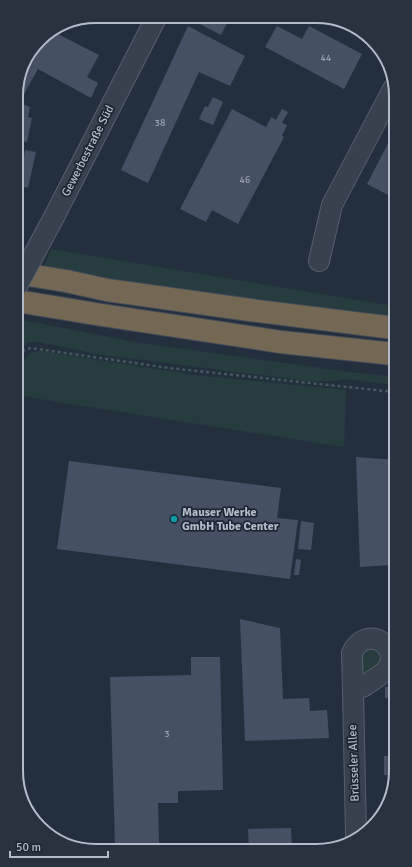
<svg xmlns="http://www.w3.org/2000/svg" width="412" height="867" viewBox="0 0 412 867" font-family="Signika,sans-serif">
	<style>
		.green { fill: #263c3f }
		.building { fill: #455162 }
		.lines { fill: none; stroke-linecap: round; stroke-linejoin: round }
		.minor-casing { stroke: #565f6c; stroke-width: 22 }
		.highway-casing { stroke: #434c59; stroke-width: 24 }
		.path { stroke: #44595c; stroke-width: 2.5; stroke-dasharray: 3 3; stroke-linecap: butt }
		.minor { stroke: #38414e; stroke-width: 20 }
		.highway { stroke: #746855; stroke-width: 22 }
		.minor-bridge-casing { stroke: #565f6c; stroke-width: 22; stroke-linecap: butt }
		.minor-bridge { stroke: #38414e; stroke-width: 20 }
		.culture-dot { fill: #0f9aa8; stroke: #1d2633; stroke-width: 1.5 }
		.labels { text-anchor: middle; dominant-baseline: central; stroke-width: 3.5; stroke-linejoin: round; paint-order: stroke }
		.number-label { font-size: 10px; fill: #98a1af }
		.street-label { font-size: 12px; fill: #b4bcc9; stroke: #1d2633 }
		.poi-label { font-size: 12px; font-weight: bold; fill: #b4bcc9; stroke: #1d2633; text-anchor: start }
		.rim { fill: none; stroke: #b4bcc9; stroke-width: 2 }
	</style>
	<rect width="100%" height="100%" fill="#242f3e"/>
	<!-- green -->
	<g class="green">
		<polygon points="51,249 394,306 394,321 264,304 44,268"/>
		<polygon points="17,319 134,342 349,372 394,377 394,385 344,379 333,381 308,381 96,354 38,342 27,342 17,355"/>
		<polygon points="41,351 194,375 346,390 344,447 51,401 18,395 18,372 28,355 33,352"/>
		<path d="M372,646L379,653C380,662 373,677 362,672L359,655Z"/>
	</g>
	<!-- building -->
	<g class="building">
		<polygon points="197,17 230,17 221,35 194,21"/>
		<polygon points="256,17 280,17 277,23 267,18 265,22"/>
		<polygon points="188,26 245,56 230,86 199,72 148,183 121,170"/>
		<polygon points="277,26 302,39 309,26 362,54 344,89 265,47"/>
		<polygon points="52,31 99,55 87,77 98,83 91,98 38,69 24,94 17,90 17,86 24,61 43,36"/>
		<polygon points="213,97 223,102 213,125 199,119 205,106 208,107"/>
		<polygon points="17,102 30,107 28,117 32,118 27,142 17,140"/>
		<polygon points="232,109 266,127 271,117 276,120 282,109 288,112 282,123 287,125 282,136 284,137 238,224 212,210 206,222 180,209"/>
		<polygon points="393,134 394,182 394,198 367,184"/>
		<polygon points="25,150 36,152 28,188 17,185 17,156 24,157"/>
		<polygon points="356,457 395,460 395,579 392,579 391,565 360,567"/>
		<polygon points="69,461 281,488 277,518 298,520 290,579 57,549"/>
		<polygon points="301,521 314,523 311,550 298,549"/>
		<polygon points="296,559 301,560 299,575 294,575"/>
		<polygon points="240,619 280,628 283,699 309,698 310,711 327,710 329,738 245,741"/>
		<polygon points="191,657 220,657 223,790 178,791 178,803 158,803 159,844 115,845 110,677 191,675"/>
		<polygon points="385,687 395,687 396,698 385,698"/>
		<rect x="384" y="756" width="12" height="19"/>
		<polygon points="291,828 292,848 249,849 248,829"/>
	</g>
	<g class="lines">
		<!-- minor casing -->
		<g class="minor-casing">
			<g id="minor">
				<polyline points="55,215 157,16"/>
				<polyline points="319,261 332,205 393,89"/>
				<path d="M353,690L352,653C365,623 403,646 387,669C384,673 369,683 364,686C361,688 356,689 353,690L356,835"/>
			</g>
		</g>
		<!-- highway casing -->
		<g class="highway-casing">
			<g id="highway">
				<polyline points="17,273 66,281 107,290 250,310 394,328"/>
				<polyline points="17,301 102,315 281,342 394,354"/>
			</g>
		</g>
		<!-- path -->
		<polyline class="path" points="17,362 24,350 31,348 169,368 394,392"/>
		<!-- minor -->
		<use href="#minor" class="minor"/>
		<!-- highway -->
		<use href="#highway" class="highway"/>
		<!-- minor-bridge casing -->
		<g class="minor-bridge-casing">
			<polyline id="minor-bridge" points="17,286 55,215"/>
		</g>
		<!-- minor-bridge -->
		<use href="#minor-bridge" class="minor-bridge"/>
	</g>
	<!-- markers -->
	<circle class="culture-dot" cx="174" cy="519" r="4"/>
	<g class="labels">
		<!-- number labels -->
		<g class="number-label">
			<text x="326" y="58">44</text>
			<text x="160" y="123">38</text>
			<text x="245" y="180">46</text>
			<text x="167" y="734">3</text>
		</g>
		<!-- street labels -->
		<g class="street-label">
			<text transform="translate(88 151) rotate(-63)">Gewerbestraße Süd</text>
			<text transform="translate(354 763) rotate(-92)">Brüsseler Allee</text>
		</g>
		<!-- poi labels -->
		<g class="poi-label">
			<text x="182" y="512">Mauser Werke<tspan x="182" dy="14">GmbH Tube Center</tspan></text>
		</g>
	</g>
	<!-- crop -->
	<path d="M0 0H412V867H0ZM96 23H316A73 73 0 0 1 389 96V771A73 73 0 0 1 316 844H96A73 73 0 0 1 23 771V96A73 73 0 0 1 96 23Z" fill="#29323f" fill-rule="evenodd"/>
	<path class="rim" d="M96 23H316A73 73 0 0 1 389 96V771A73 73 0 0 1 316 844H96A73 73 0 0 1 23 771V96A73 73 0 0 1 96 23Z"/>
	<!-- scale -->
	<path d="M10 851v6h98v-6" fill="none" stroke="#b4bcc9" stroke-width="2"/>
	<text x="16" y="851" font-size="12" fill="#b4bcc9" stroke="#1d2633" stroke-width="3" paint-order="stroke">50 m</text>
</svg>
